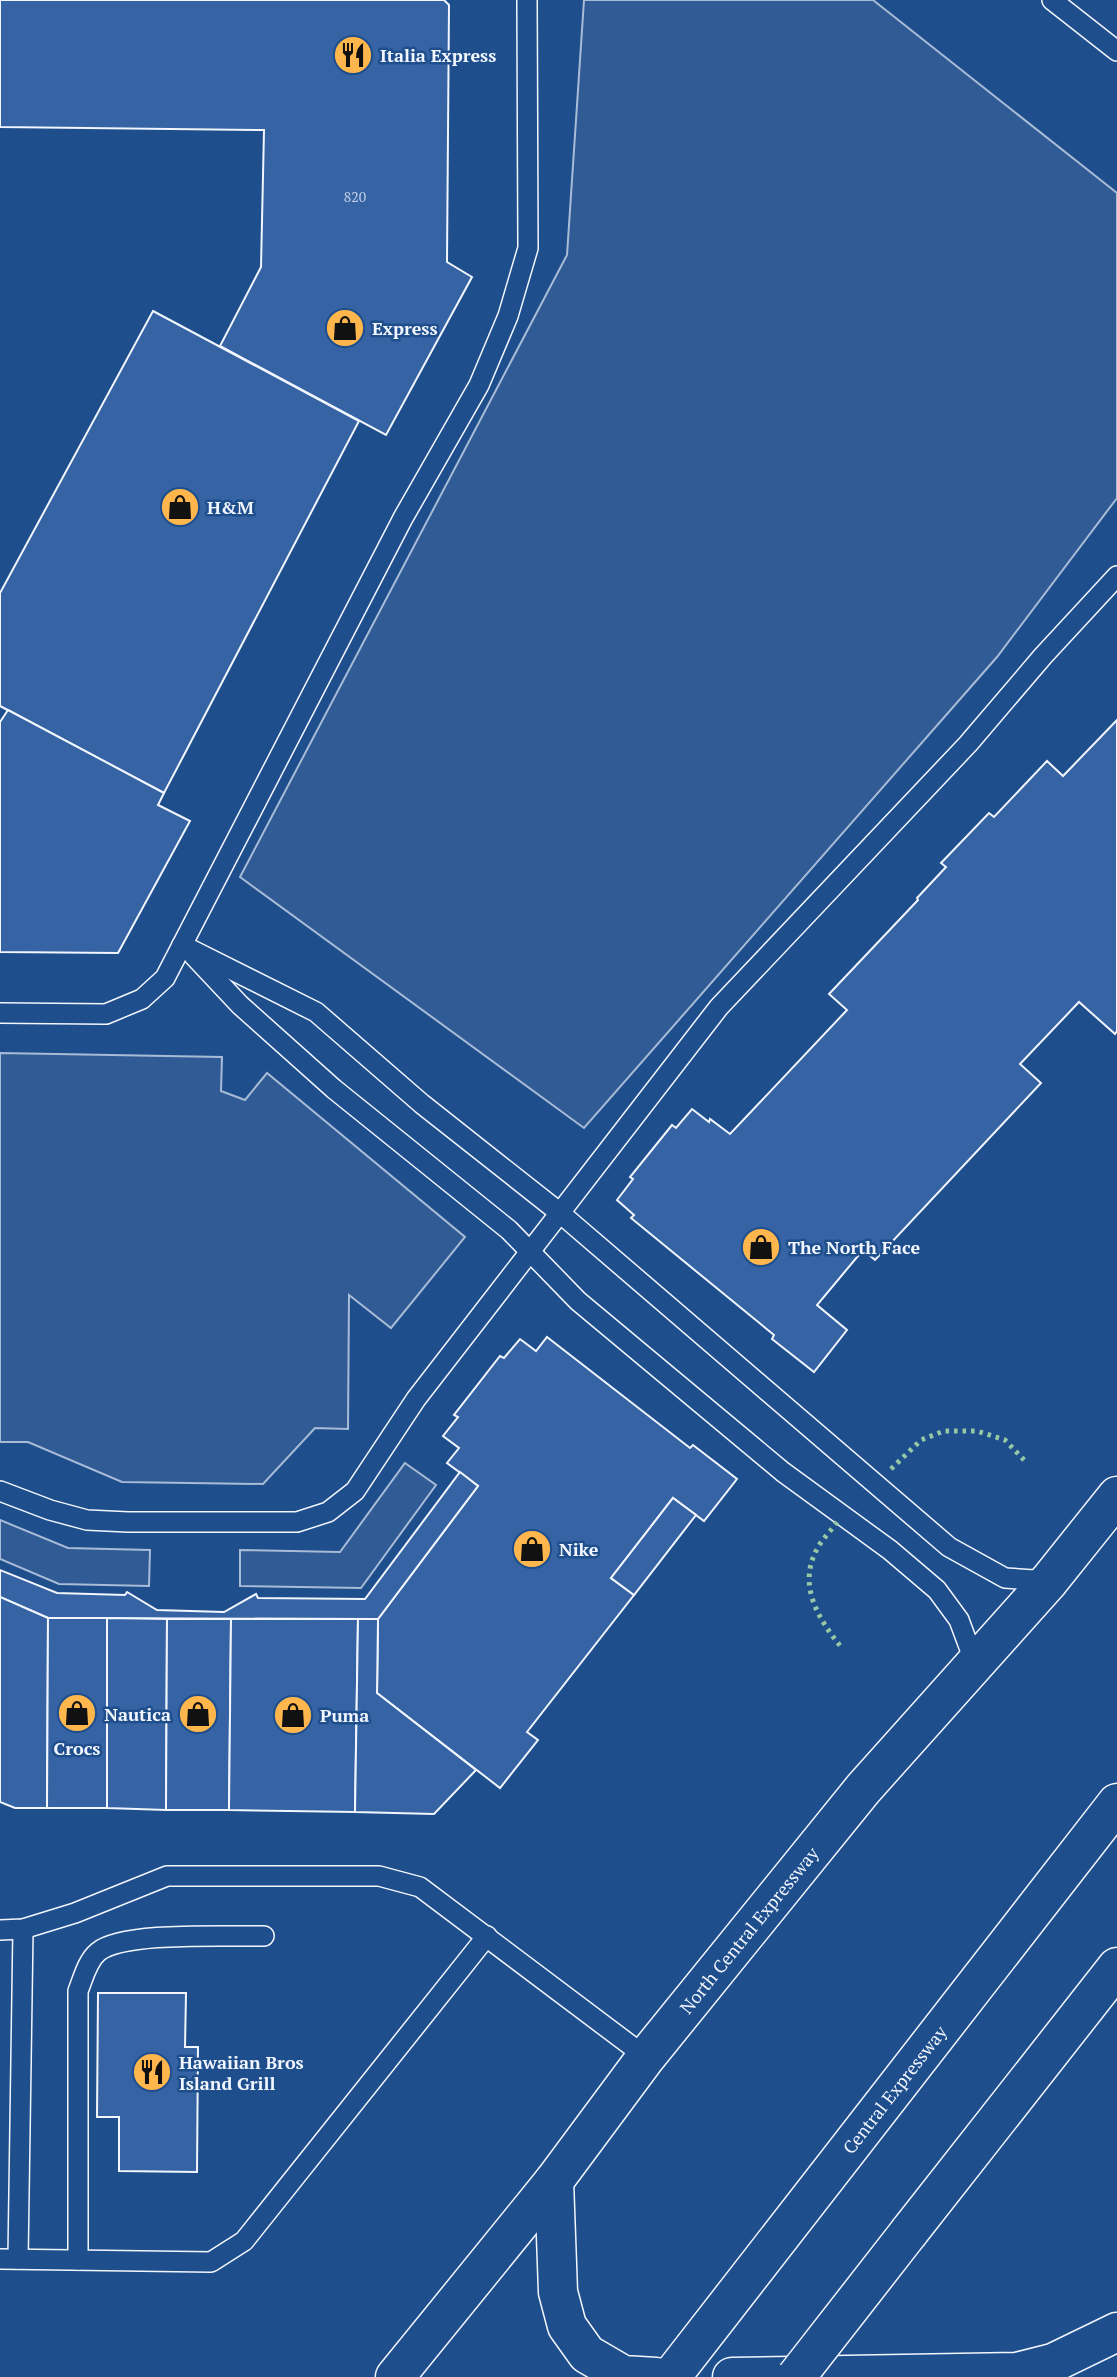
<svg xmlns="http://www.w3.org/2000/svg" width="1117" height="2377" viewBox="0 0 1117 2377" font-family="'PT Serif',serif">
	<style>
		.parking { fill: #305b95; stroke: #a8bbd7; stroke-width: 2 }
		.building { fill: #3563a3; stroke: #f2f6ff; stroke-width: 2 }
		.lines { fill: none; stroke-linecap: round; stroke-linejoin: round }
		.service-casing { stroke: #f2f6ff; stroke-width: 22 }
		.secondary-casing { stroke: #f2f6ff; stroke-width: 41 }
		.motorway-casing { stroke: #f2f6ff; stroke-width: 41 }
		.service { stroke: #1f4e8c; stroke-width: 19 }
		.secondary { stroke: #1f4e8c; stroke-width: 38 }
		.motorway { stroke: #1f4e8c; stroke-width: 38 }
		.motorway-bridge-casing { stroke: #f2f6ff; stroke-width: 41; stroke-linecap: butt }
		.motorway-bridge { stroke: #1f4e8c; stroke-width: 38 }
		.hedge { stroke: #97c8a6; stroke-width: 5; stroke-dasharray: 3.5 5; stroke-linecap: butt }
		.labels { text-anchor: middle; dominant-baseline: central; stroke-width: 5; stroke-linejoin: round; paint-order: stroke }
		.number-label { font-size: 14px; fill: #c3d1e8 }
		.poi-label { font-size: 18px; font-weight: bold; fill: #f2f6ff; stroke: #1f4e8c; text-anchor: start }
		.street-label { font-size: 18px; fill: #f2f6ff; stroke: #1f4e8c }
	</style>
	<rect width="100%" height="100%" fill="#1f4e8c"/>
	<!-- parking -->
	<g class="parking">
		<polygon points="584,0 873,0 1117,193 1117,498 997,657 584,1128 240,877 567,255"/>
		<polygon points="0,1053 222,1057 221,1091 245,1100 267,1073 465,1237 391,1328 349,1295 348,1429 315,1428 263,1484 122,1482 28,1442 0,1442"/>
		<polygon points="405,1463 436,1485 361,1588 240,1586 240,1550 340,1552"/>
		<polygon points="0,1520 68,1548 150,1550 149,1586 59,1584 0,1559"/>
	</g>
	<!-- building -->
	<g class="building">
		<polygon points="0,0 444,0 449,5 447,262 472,277 386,435 220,346 261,267 264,130 0,127"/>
		<polygon points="153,311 359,421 164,793 0,706 0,593"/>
		<polygon points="8,710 164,793 158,805 190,821 118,953 0,952 0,722"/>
		<polygon points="1117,720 1117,1031 1115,1034 1079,1002 1020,1064 1041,1083 875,1260 863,1250 817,1305 847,1330 814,1372 772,1339 774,1335 631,1218 634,1215 617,1200 633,1179 630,1177 672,1125 676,1128 692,1109 709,1122 710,1119 730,1134 847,1010 829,994 918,900 917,898 946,867 941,863 989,813 994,817 1047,761 1063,776"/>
		<polygon points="547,1337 690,1448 693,1445 737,1479 704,1521 673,1498 611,1578 634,1595 527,1732 538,1740 500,1788 377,1693 378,1619 478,1486 447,1463 459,1448 443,1436 458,1417 454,1415 500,1356 504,1358 520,1339 536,1351"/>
		<polygon points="460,1472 478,1486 378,1619 48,1618 0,1597 0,1570 57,1593 125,1595 127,1592 157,1610 224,1612 256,1594 258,1598 365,1599"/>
		<polygon points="673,1498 696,1515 634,1595 611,1578"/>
		<polygon points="0,1597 48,1618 47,1808 15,1808 0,1802"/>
		<polygon points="48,1618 107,1618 107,1808 47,1808"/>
		<polygon points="107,1618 167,1619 166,1810 107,1808"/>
		<polygon points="167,1619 231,1619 229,1810 166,1810"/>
		<polygon points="231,1619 358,1619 355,1812 229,1810"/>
		<polygon points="358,1619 378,1619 377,1693 476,1770 434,1814 355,1812"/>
		<polygon points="98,1993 186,1993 185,2047 198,2047 197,2172 119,2171 119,2117 97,2117"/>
	</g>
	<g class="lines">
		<!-- service casing -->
		<g class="service-casing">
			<g id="service">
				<polyline points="1052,0 1117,51"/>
				<polyline points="182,945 316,1012 422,1104 560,1213 949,1547 1005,1578 1049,1581"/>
				<polyline points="193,955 240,1005 334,1089 509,1230 578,1301 783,1472 890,1550 937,1590 959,1620 975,1663"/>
				<polyline points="0,1013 106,1014 142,999 165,978 403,518 479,385 508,316 528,248 527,0"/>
				<polyline points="0,1491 50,1510 87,1520 128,1522 297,1522 328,1512 355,1491 416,1399 719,1007 968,744 1043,656 1117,576"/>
				<polyline points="0,1930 23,1929 75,1913 167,1876 379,1876 420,1887 646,2057"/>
				<polyline points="0,2259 211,2262 244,2241 487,1936"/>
				<polyline points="18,2259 23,1929"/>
				<path d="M78,2260V1991C83,1979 87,1961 98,1952C123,1931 228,1937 264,1936"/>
			</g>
		</g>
		<!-- secondary casing -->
		<g class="secondary-casing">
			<g id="secondary">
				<polyline points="554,2181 558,2292 567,2326 587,2354 623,2375 656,2377"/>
				<path id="s1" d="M395,2377L554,2181L646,2057L863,1789L1049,1581L1117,1496"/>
				<polyline points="732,2377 1017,2372 1053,2363 1117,2332"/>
			</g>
		</g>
		<!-- motorway casing -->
		<g class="motorway-casing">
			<g id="motorway">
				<polyline points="909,2232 1117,1967"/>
				<path id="s2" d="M671,2377L1117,1803"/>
			</g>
		</g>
		<!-- service -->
		<use href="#service" class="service"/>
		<!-- secondary -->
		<use href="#secondary" class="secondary"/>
		<!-- motorway -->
		<use href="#motorway" class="motorway"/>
		<!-- motorway-bridge casing -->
		<g class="motorway-bridge-casing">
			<polyline id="motorway-bridge" points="796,2377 909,2232"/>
		</g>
		<!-- motorway-bridge -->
		<use href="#motorway-bridge" class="motorway-bridge"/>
		<!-- hedge -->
		<g class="hedge">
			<polyline points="891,1469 921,1440 944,1431 977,1431 1005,1440 1026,1462"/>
			<path d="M837,1522C831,1531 822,1539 817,1549C797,1586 819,1620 842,1648"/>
		</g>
	</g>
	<!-- icons -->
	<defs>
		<g id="restaurant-disc" transform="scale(2.0125)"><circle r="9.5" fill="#ffb74d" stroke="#1f4e8c"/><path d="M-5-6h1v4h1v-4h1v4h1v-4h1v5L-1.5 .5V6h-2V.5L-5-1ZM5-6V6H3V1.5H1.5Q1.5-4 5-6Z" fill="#111"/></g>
		<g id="shop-disc" transform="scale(2.0125)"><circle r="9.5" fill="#ffb74d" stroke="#1f4e8c"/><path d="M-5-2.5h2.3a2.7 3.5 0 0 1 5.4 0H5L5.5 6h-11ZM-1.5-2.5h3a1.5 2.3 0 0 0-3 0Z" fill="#111"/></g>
	</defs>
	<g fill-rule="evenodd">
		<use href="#restaurant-disc" x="353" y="55"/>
		<use href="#shop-disc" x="345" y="328"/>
		<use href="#shop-disc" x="180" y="507"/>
		<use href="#shop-disc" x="761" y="1247"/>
		<use href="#shop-disc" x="532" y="1549"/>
		<use href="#shop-disc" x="77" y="1713"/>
		<use href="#shop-disc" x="198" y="1714"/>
		<use href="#shop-disc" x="293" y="1715"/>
		<use href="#restaurant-disc" x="152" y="2072"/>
	</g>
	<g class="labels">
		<!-- number labels -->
		<g class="number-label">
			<text x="355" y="196">820</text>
		</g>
		<!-- poi labels -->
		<g class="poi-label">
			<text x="380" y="55">Italia Express</text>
			<text x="372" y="328">Express</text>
			<text x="207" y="507">H&amp;M</text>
			<text x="788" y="1247">The North Face</text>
			<text x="559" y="1549">Nike</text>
			<text x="171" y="1714" text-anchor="end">Nautica</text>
			<text x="320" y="1715">Puma</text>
			<text x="77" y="1748" text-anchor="middle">Crocs</text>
			<text x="179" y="2062">Hawaiian Bros<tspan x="179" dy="21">Island Grill</tspan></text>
		</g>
		<!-- street labels -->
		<g class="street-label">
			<text stroke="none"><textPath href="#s1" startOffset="570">North Central Expressway</textPath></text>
			<text stroke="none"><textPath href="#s2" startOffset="364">Central Expressway</textPath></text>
		</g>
	</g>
</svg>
